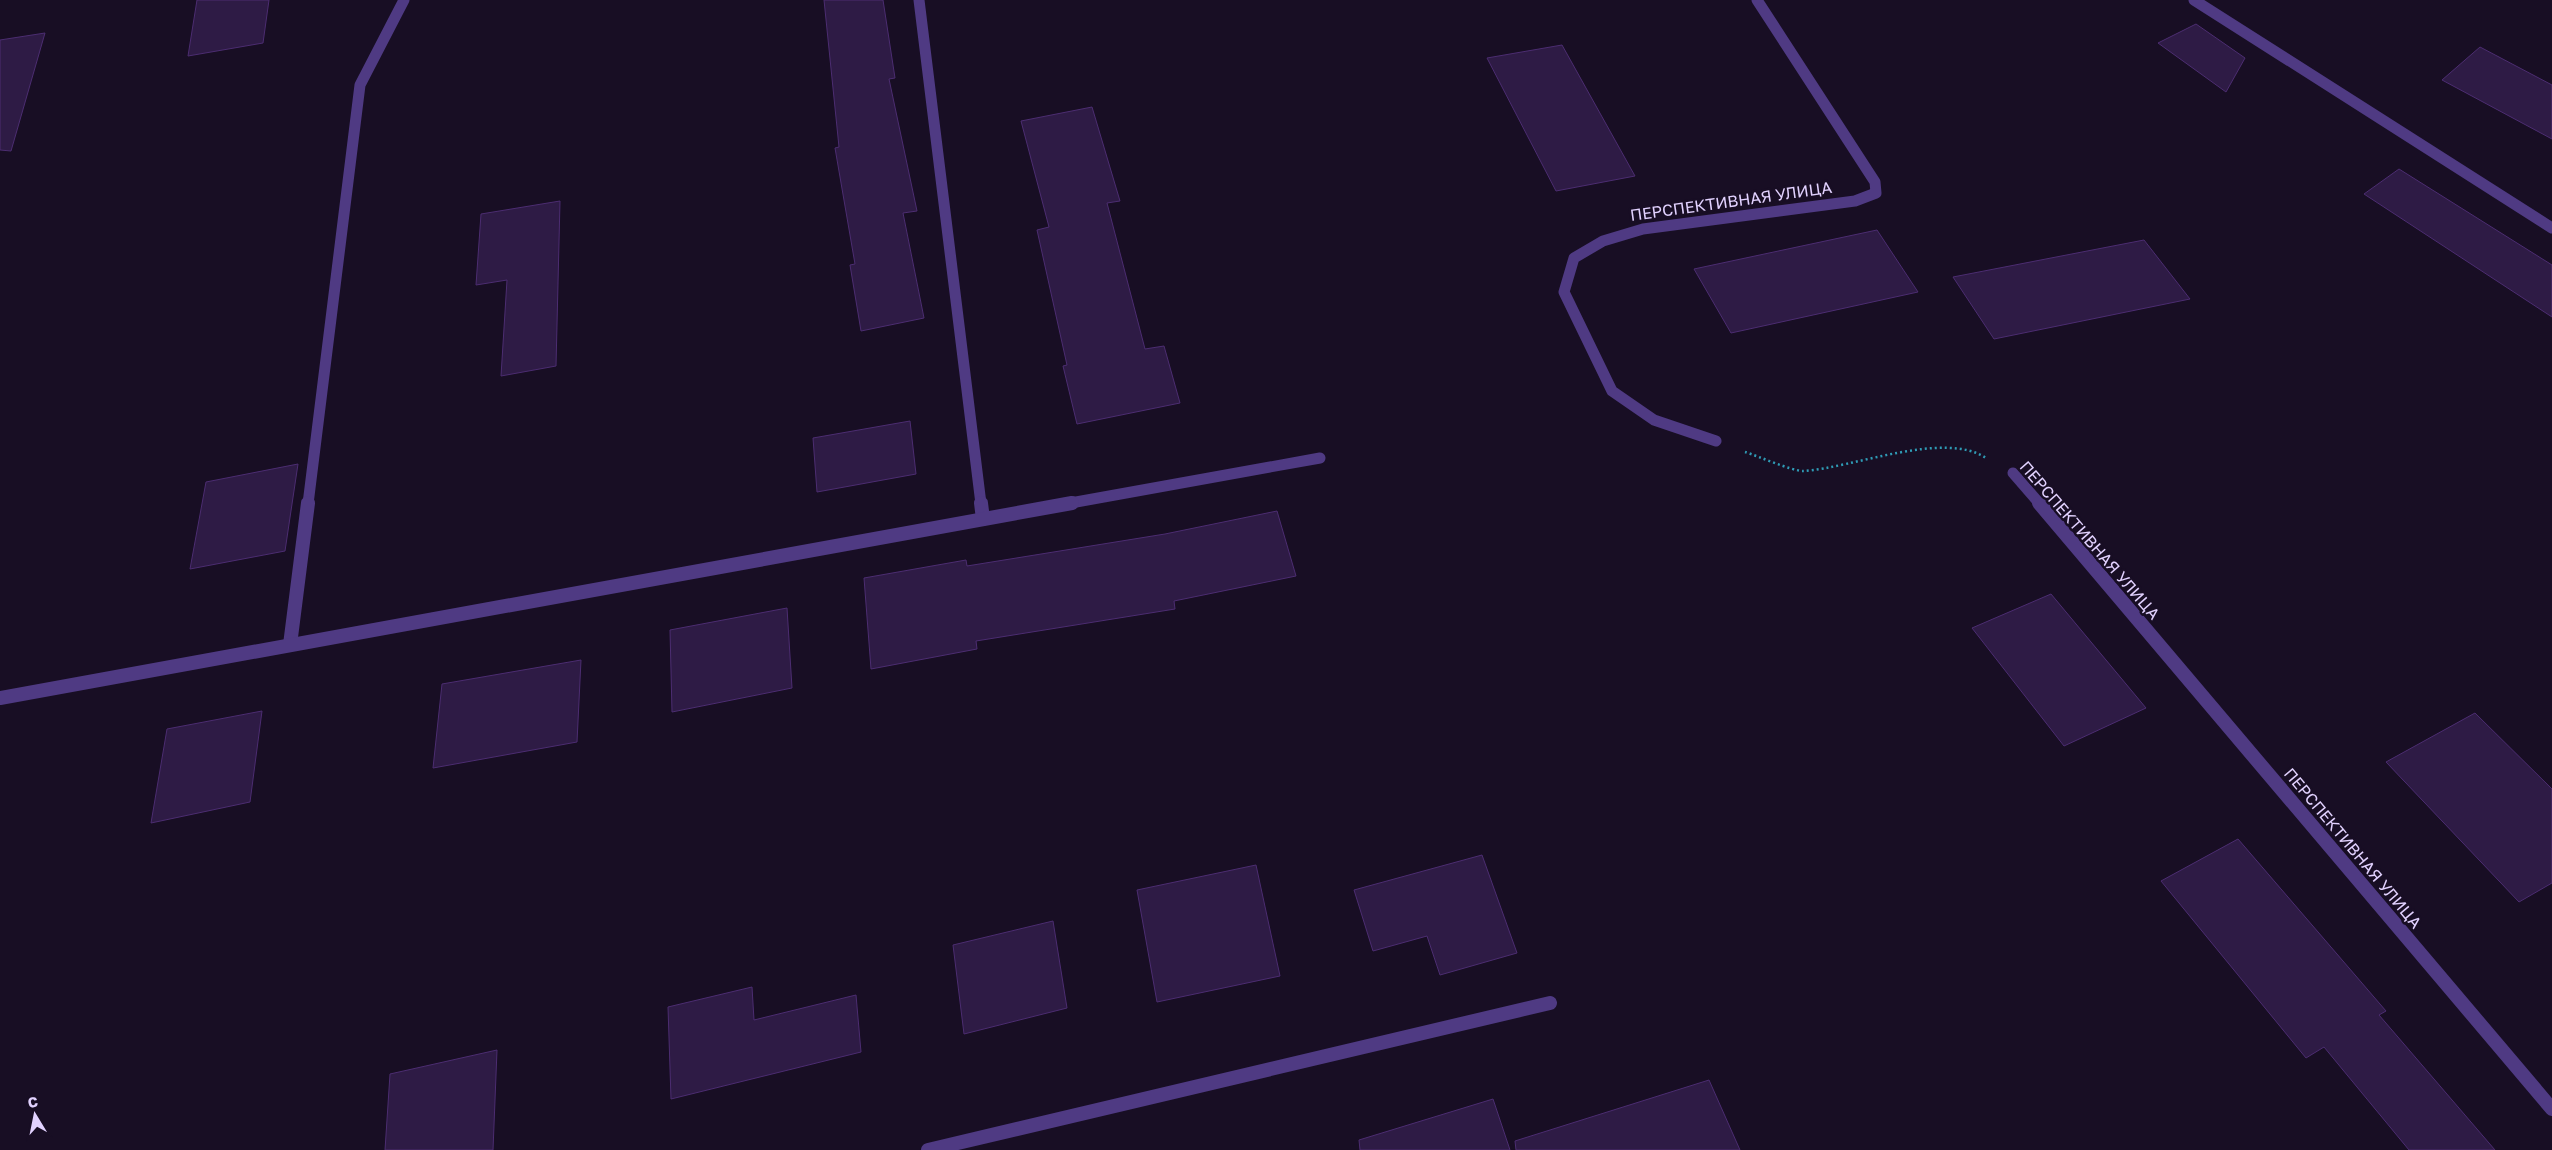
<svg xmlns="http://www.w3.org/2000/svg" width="2552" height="1150" viewBox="0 0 2552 1150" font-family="'Golos Text',sans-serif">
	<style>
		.building { fill: #2e1b45; stroke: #4c2d71 }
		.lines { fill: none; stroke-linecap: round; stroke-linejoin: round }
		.path { stroke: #2f9bb5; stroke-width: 2.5; stroke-dasharray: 2 3; stroke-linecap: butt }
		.minor-far1 { stroke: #4f3a83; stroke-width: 11 }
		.minor { stroke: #4f3a83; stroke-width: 14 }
		.labels { text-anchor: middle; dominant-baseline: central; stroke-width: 5; stroke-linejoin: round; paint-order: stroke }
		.street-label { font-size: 16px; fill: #e2d2ff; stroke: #180e24 }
	</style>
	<rect width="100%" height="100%" fill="#180e24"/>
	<!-- building -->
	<g class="building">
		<polygon points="197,0 269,0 263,43 188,56"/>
		<polygon points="824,0 883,0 895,78 889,79 917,211 903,213 924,318 861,331 850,265 855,264 835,148 839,147"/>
		<polygon points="2196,24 2245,58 2226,92 2158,43"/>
		<polygon points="45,33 11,151 0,150 0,40"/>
		<polygon points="1562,45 1635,176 1556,191 1487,58"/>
		<polygon points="2480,47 2552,85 2552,139 2442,80"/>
		<polygon points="1092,107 1120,201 1107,203 1145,349 1164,346 1180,403 1077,424 1063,366 1067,365 1037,230 1049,227 1021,121"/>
		<polygon points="2399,169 2552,265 2552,317 2364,194"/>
		<polygon points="560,201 556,366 501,376 507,280 476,285 481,214"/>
		<polygon points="1877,230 1918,292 1731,333 1694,269"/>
		<polygon points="2144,240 2190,299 1994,339 1953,277"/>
		<polygon points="910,421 916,474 817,492 813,438"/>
		<polygon points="298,464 285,551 190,569 206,482"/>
		<polygon points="1277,511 1296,576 1174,601 1175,609 976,641 977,649 871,669 864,578 966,560 967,566 1165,534"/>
		<polygon points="2051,594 2146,708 2064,746 1972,628"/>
		<polygon points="787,608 792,688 672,712 670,630"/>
		<polygon points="581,660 577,742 433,768 442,684"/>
		<polygon points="262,711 250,802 151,823 167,729"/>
		<polygon points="2475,713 2552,789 2552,883 2519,902 2386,762"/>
		<polygon points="2238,839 2386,1011 2379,1015 2495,1150 2409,1150 2324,1047 2306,1058 2161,881"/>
		<polygon points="1482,855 1517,953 1440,975 1427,936 1373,951 1354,890"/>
		<polygon points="1256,865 1280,976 1157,1002 1137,890"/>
		<polygon points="1053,921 1067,1008 964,1034 953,945"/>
		<polygon points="752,987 754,1020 856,995 861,1052 671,1099 668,1007"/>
		<polygon points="497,1050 493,1150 385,1150 390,1074"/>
		<polygon points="1709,1080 1740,1150 1516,1150 1515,1141"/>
		<polygon points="1493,1099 1510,1150 1360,1150 1359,1140"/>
	</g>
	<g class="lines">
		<!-- path -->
		<path class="path" d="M1745,452C1758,456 1792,471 1803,471C1853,468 1944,430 1986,458"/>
		<!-- minor-far1 -->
		<g class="minor-far1">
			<polyline points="919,0 981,504"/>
			<polyline points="2194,0 2552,228"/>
			<polyline points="1716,441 1654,420 1612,391 1564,292 1574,258 1603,241 1643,229 1855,201 1876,193 1875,182 1757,0"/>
			<polyline points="2013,473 2040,504"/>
			<polyline points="308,504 360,85 404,0"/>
			<polyline points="1065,504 1320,458"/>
		</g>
		<!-- minor -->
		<g class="minor">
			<polyline points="981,503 983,519"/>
			<polyline points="2039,503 2552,1109"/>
			<polyline points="290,645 308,503"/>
			<polyline points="0,698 1072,503"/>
			<polyline points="928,1150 1550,1003"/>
		</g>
	</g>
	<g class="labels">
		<!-- street labels -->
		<g class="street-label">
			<text transform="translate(1731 201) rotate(-8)">ПЕРСПЕКТИВНАЯ УЛИЦА</text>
			<text transform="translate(2090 540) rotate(49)">ПЕРСПЕКТИВНАЯ УЛИЦА</text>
			<text transform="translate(2353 848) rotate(50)">ПЕРСПЕКТИВНАЯ УЛИЦА</text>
		</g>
	</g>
	<!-- north arrow -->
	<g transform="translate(35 1115) rotate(350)" stroke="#180e24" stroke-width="4" paint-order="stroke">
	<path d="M0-4L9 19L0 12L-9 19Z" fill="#e2d2ff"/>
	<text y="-8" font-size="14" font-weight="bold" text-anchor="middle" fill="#e2d2ff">С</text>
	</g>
</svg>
